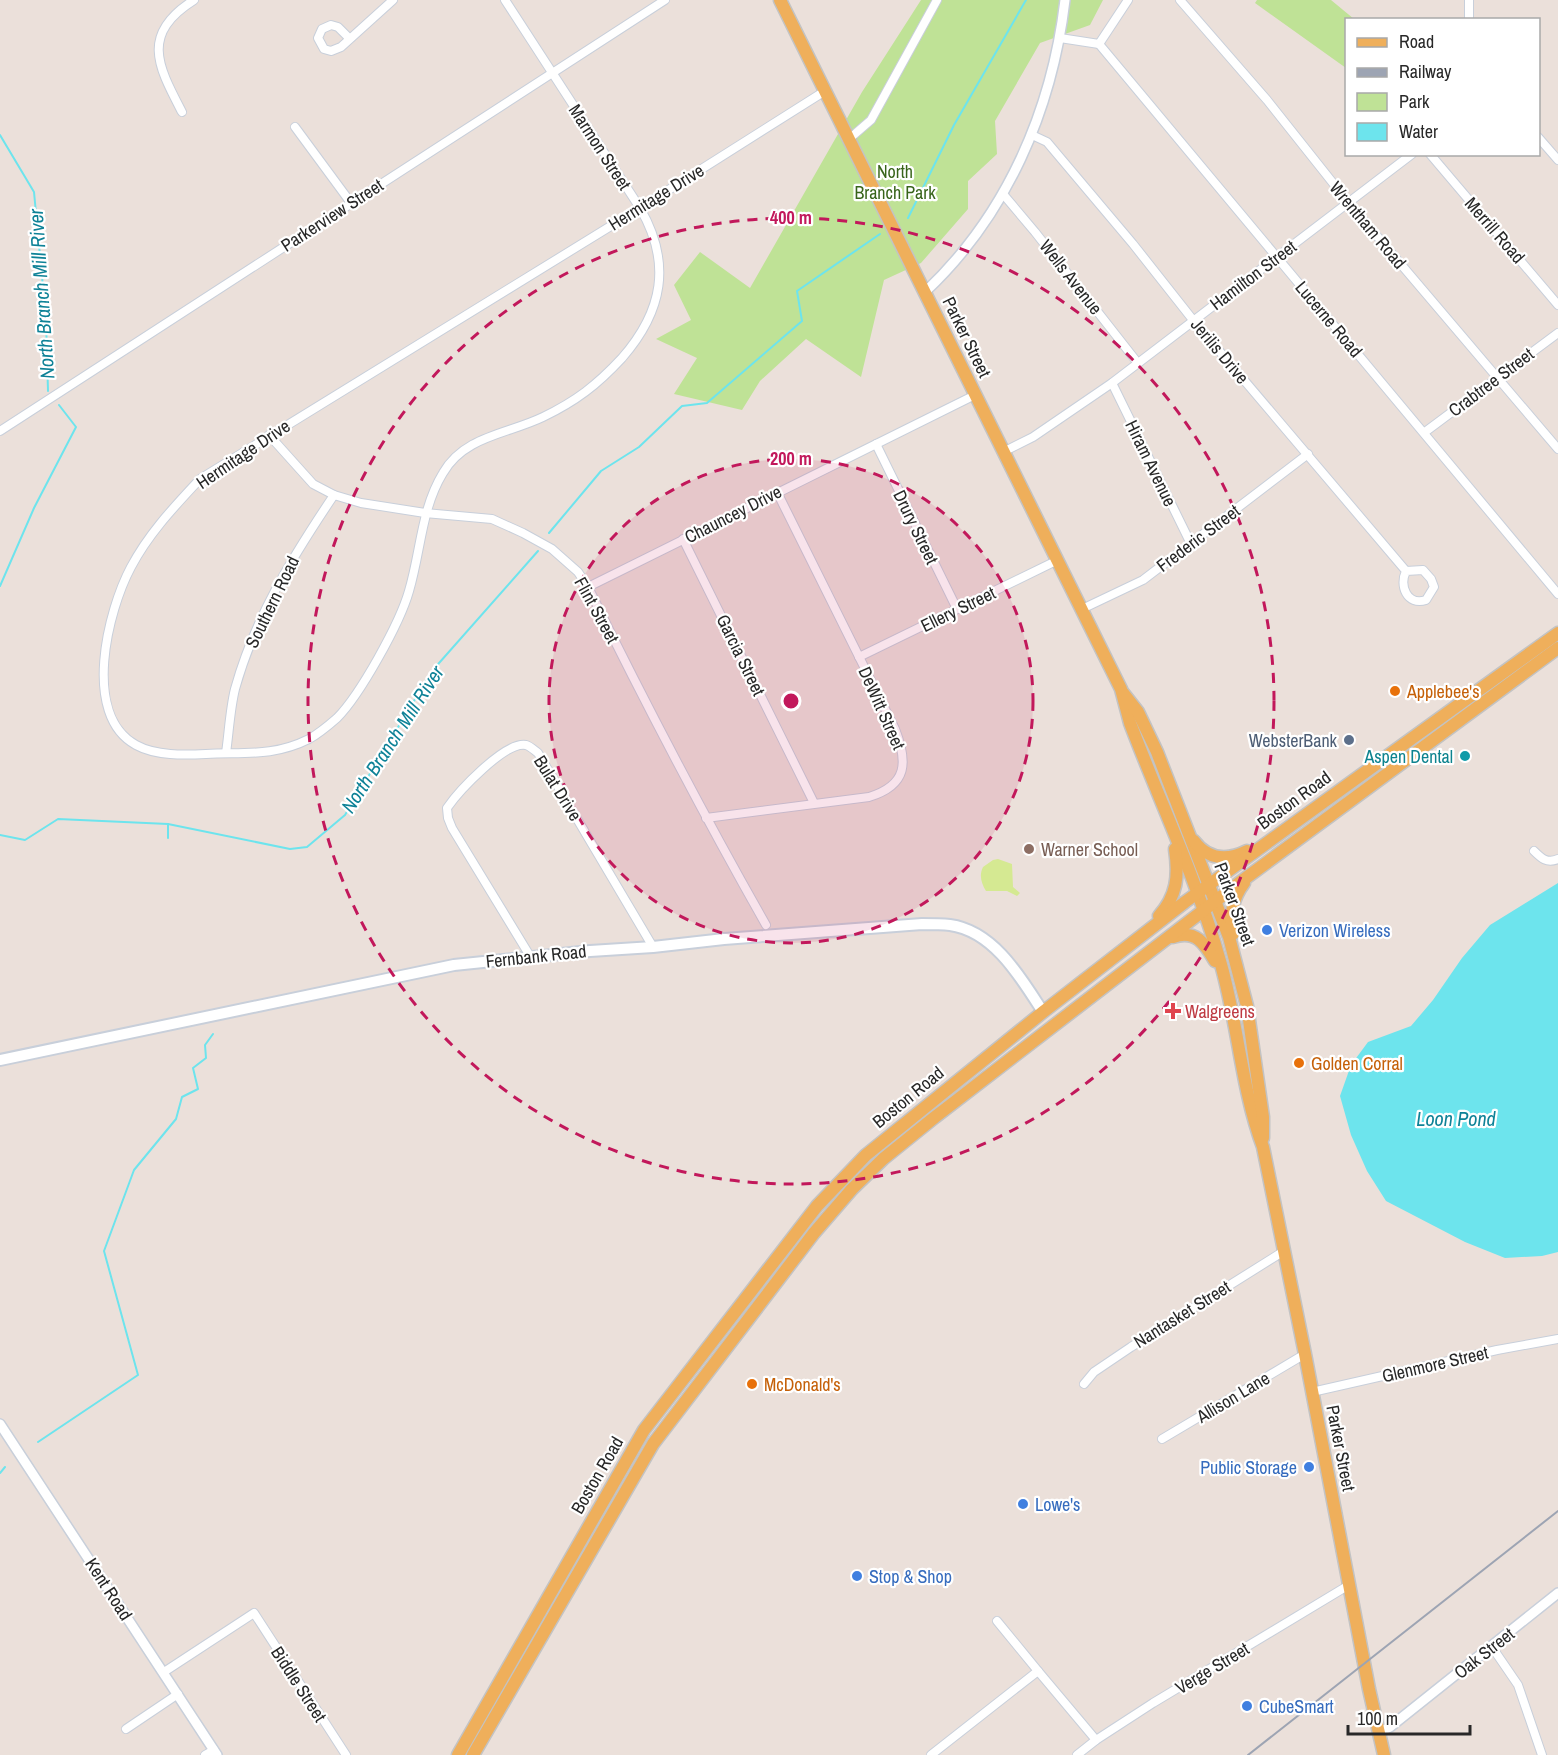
<svg xmlns="http://www.w3.org/2000/svg" width="1558" height="1755" viewBox="0 0 1558 1755" font-family="'Archivo Narrow',sans-serif">
	<style>
		.green { fill: #bfe296 }
		.pitch { fill: #d5e992 }
		.water { fill: #6de4ed }
		.lines { fill: none; stroke-linecap: round; stroke-linejoin: round }
		.stream { stroke: #6de4ed; stroke-width: 2 }
		.minor-casing { stroke: #c8cfda; stroke-width: 10 }
		.tertiary-casing { stroke: #c8cfda; stroke-width: 12 }
		.secondary-casing { stroke: #c8cfda; stroke-width: 14 }
		.primary-casing { stroke: #c3c3c3; stroke-width: 15 }
		.minor { stroke: #fff; stroke-width: 8 }
		.tertiary { stroke: #fff; stroke-width: 9 }
		.secondary { stroke: #fff; stroke-width: 10 }
		.primary { stroke: #efaf5b; stroke-width: 12 }
		.rail { stroke: #9da4b3; stroke-width: 2 }
		.ring { fill: none; stroke: #c2185b; stroke-width: 3; stroke-dasharray: 10 8 }
		.food-dot { fill: #e8710a; stroke: #fff; stroke-width: 2 }
		.service-dot { fill: #5c6f8a; stroke: #fff; stroke-width: 2 }
		.culture-dot { fill: #0f9aa8; stroke: #fff; stroke-width: 2 }
		.education-dot { fill: #8d6e63; stroke: #fff; stroke-width: 2 }
		.shop-dot { fill: #3f7fe0; stroke: #fff; stroke-width: 2 }
		.health-dot { fill: #e0444e; stroke: #fff; stroke-width: 2 }
		.labels { text-anchor: middle; dominant-baseline: central; stroke-width: 4.5; stroke-linejoin: round; paint-order: stroke }
		.street-label { font-size: 18px; fill: #282828; stroke: #fff }
		.park-label { font-size: 18px; fill: #38641a; stroke: #fff }
		.food-label { font-size: 18px; fill: #c56008; stroke: #fff; text-anchor: start }
		.service-label { font-size: 18px; fill: #4e5e75; stroke: #fff; text-anchor: end }
		.culture-label { font-size: 18px; fill: #0d838f; stroke: #fff; text-anchor: end }
		.education-label { font-size: 18px; fill: #785e54; stroke: #fff; text-anchor: start }
		.shop-label { font-size: 18px; fill: #366cbe; stroke: #fff; text-anchor: start }
		.health-label { font-size: 18px; fill: #be3a42; stroke: #fff; text-anchor: start }
		.water-label { font-size: 20px; font-style: italic; fill: #0e8297; stroke: #fff }
		.centre { fill: #c2185b; stroke: #fff; stroke-width: 3 }
		.ring-label { font-size: 18px; text-anchor: middle; font-weight: bold; fill: #c2185b; stroke: #fff; stroke-width: 4.5; stroke-linejoin: round; paint-order: stroke }
	</style>
	<rect width="100%" height="100%" fill="#ebe0da"/>
	<!-- green -->
	<g class="green">
		<polygon points="921,0 1103,0 1090,25 1040,43 995,121 997,154 968,181 968,209 921,263 884,280 861,377 806,339 760,381 742,410 674,394 697,358 656,339 691,320 674,285 700,252 750,288 862,92"/>
		<polygon points="1257,0 1331,0 1354,19 1346,20 1346,68 1255,3"/>
	</g>
	<!-- pitch -->
	<path class="pitch" d="M998,859L1012,864L1013,887L1020,893L1017,896L1007,891H986C981,883 979,875 983,867L993,860Z"/>
	<!-- water -->
	<polygon class="water" points="1558,883 1558,1252 1542,1256 1505,1258 1465,1242 1386,1201 1367,1171 1351,1135 1340,1096 1351,1065 1368,1042 1411,1026 1433,1000 1462,958 1490,925"/>
	<g class="lines">
		<!-- stream -->
		<g class="stream">
			<polyline points="0,135 34,192 46,319 48,391"/>
			<polyline points="908,218 954,125 1026,0"/>
			<polyline points="549,533 601,471 639,447 682,406 707,403 802,321 797,291 880,234"/>
			<polyline points="0,586 34,508 76,427 59,405"/>
			<polyline points="0,835 25,840 58,819 168,824 290,849 307,847 345,815 432,671 538,551"/>
			<polyline points="168,838 168,824"/>
			<polyline points="38,1442 138,1375 104,1251 134,1170 176,1119 182,1097 198,1089 193,1068 206,1058 205,1045 213,1034"/>
			<polyline points="0,1473 5,1467"/>
		</g>
		<!-- minor casing -->
		<g class="minor-casing">
			<g id="minor">
				<path d="M505,0L640,208C672,263 663,311 622,358C597,385 576,401 543,417C508,434 464,436 443,473C421,509 421,551 409,591C400,623 360,695 337,718C329,725 318,734 309,739C273,757 244,752 206,754C184,755 156,756 136,745C81,715 108,610 131,567C149,533 174,507 200,479L640,208L825,91"/>
				<polyline points="1180,0 1267,100 1348,202 1558,449"/>
				<polyline points="1469,20 1469,0"/>
				<polyline points="1060,38 1099,44 1128,0"/>
				<polyline points="350,39 338,27 331,25 322,29 318,38 324,49 331,51 341,47 393,0"/>
				<polyline points="1099,44 1558,594"/>
				<path d="M182,112C158,66 140,34 194,0"/>
				<polyline points="295,127 351,203"/>
				<path d="M1032,135L1047,142L1133,244L1193,320L1406,571C1399,586 1407,606 1426,600L1434,587L1431,579L1423,570L1406,571"/>
				<polyline points="1538,137 1558,160"/>
				<polyline points="849,139 871,120 937,0"/>
				<polyline points="1430,154 1558,305"/>
				<polyline points="1003,194 1035,232 1137,362"/>
				<polyline points="1112,383 1191,544"/>
				<polyline points="0,431 665,0"/>
				<polyline points="1425,432 1558,333"/>
				<path d="M269,435L313,484L334,495L361,503L425,513L492,519L523,533L552,549L578,572L588,587C644,701 703,814 766,925"/>
				<polyline points="876,444 957,609"/>
				<polyline points="1003,452 1033,437 1112,383 1412,154"/>
				<polyline points="683,539 814,803"/>
				<polyline points="588,587 975,395"/>
				<polyline points="1082,609 1143,580 1308,454"/>
				<polyline points="859,657 1058,560"/>
				<path d="M226,753C229,732 230,709 235,689C255,617 293,556 334,495"/>
				<path d="M706,818L869,797C908,785 908,762 895,729L777,492"/>
				<path d="M1534,851C1541,858 1547,864 1558,859"/>
				<path d="M530,956L452,828L448,818L447,808C458,792 505,741 526,745C530,746 534,750 538,753L653,947"/>
				<polyline points="1084,1384 1094,1372 1131,1347 1284,1251"/>
				<polyline points="1312,1392 1497,1350 1558,1339"/>
				<polyline points="1162,1439 1305,1354"/>
				<polyline points="997,1621 1038,1671"/>
				<polyline points="1492,1647 1518,1685 1542,1755"/>
				<polyline points="164,1672 254,1613 346,1755"/>
				<polyline points="126,1729 178,1694"/>
				<polyline points="205,1755 214,1750"/>
				<polyline points="931,1755 1038,1671 1096,1740"/>
				<polyline points="1077,1755 1096,1740 1153,1703 1349,1585"/>
			</g>
		</g>
		<!-- tertiary casing -->
		<g class="tertiary-casing">
			<g id="tertiary">
				<path d="M925,292C1007,215 1052,110 1065,0"/>
				<polyline points="0,1424 217,1755"/>
				<polyline points="1380,1732 1390,1727 1558,1593"/>
			</g>
		</g>
		<!-- secondary casing -->
		<g class="secondary-casing">
			<path id="secondary" d="M0,1060L454,965L590,951L653,947L724,939L922,924C931,924 941,924 950,925C994,931 1021,978 1043,1012"/>
		</g>
		<!-- primary casing -->
		<g class="primary-casing">
			<g id="primary">
				<path d="M780,0L1121,689L1130,723C1160,802 1197,880 1220,961C1238,1022 1241,1088 1263,1147L1305,1354L1369,1689L1384,1755"/>
				<polyline points="1123,693 1138,712 1157,752 1229,937 1247,1006 1263,1117 1263,1138"/>
				<path d="M1194,841C1208,860 1227,861 1247,851"/>
				<path d="M1159,916C1177,896 1179,876 1175,849"/>
				<path d="M1233,934C1230,914 1232,899 1244,883"/>
				<path d="M1173,937C1196,929 1205,944 1215,961"/>
				<polyline points="458,1755 644,1430 817,1206 866,1155 1043,1012 1185,902 1558,633"/>
				<polyline points="473,1755 653,1444 814,1233 852,1189 883,1159 935,1117 1239,883 1558,648"/>
			</g>
		</g>
		<!-- minor -->
		<use href="#minor" class="minor"/>
		<!-- tertiary -->
		<use href="#tertiary" class="tertiary"/>
		<!-- secondary -->
		<use href="#secondary" class="secondary"/>
		<!-- primary -->
		<use href="#primary" class="primary"/>
		<!-- rail -->
		<polyline class="rail" points="1248,1755 1558,1511"/>
	</g>
	<!-- distance rings -->
	<circle cx="791" cy="701" r="242" fill="#c2185b" fill-opacity=".12"/>
	<g class="ring">
		<circle cx="791" cy="701" r="242"/>
		<circle cx="791" cy="701" r="483"/>
	</g>
	<!-- markers -->
	<g class="food-dot">
		<circle cx="1395" cy="691" r="6"/>
		<circle cx="1299" cy="1063" r="6"/>
		<circle cx="752" cy="1384" r="6"/>
	</g>
	<circle class="service-dot" cx="1349" cy="740" r="6"/>
	<circle class="culture-dot" cx="1465" cy="756" r="6"/>
	<circle class="education-dot" cx="1029" cy="849" r="6"/>
	<g class="shop-dot">
		<circle cx="1267" cy="930" r="6"/>
		<circle cx="1309" cy="1467" r="6"/>
		<circle cx="1023" cy="1504" r="6"/>
		<circle cx="857" cy="1576" r="6"/>
		<circle cx="1247" cy="1706" r="6"/>
	</g>
	<path class="health-dot" d="M1170 1002h6v6h6v6h-6v6h-6v-6h-6v-6h6z"/>
	<g class="labels">
		<!-- street labels -->
		<g class="street-label">
			<text transform="translate(600 147) rotate(57)">Marmon Street</text>
			<text transform="translate(656 197) rotate(-32)">Hermitage Drive</text>
			<text transform="translate(332 215) rotate(-33)">Parkerview Street</text>
			<text transform="translate(1368 225) rotate(50)">Wrentham Road</text>
			<text transform="translate(1495 230) rotate(49)">Merrill Road</text>
			<text transform="translate(1253 275) rotate(-37)">Hamilton Street</text>
			<text transform="translate(1071 277) rotate(52)">Wells Avenue</text>
			<text transform="translate(1329 319) rotate(50)">Lucerne Road</text>
			<text transform="translate(967 337) rotate(64)">Parker Street</text>
			<text transform="translate(1220 351) rotate(50)">Jerilis Drive</text>
			<text transform="translate(1491 382) rotate(-37)">Crabtree Street</text>
			<text transform="translate(243 454) rotate(-34)">Hermitage Drive</text>
			<text transform="translate(1151 463) rotate(64)">Hiram Avenue</text>
			<text transform="translate(733 514) rotate(-27)">Chauncey Drive</text>
			<text transform="translate(916 527) rotate(64)">Drury Street</text>
			<text transform="translate(1198 538) rotate(-37)">Frederic Street</text>
			<text transform="translate(272 602) rotate(-64)">Southern Road</text>
			<text transform="translate(958 609) rotate(-26)">Ellery Street</text>
			<text transform="translate(597 610) rotate(61)">Flint Street</text>
			<text transform="translate(741 655) rotate(64)">Garcia Street</text>
			<text transform="translate(882 708) rotate(66)">DeWitt Street</text>
			<text transform="translate(558 788) rotate(58)">Bulat Drive</text>
			<text transform="translate(1294 800) rotate(-36)">Boston Road</text>
			<text transform="translate(1235 904) rotate(70)">Parker Street</text>
			<text transform="translate(536 956) rotate(-6)">Fernbank Road</text>
			<text transform="translate(908 1097) rotate(-39)">Boston Road</text>
			<text transform="translate(1182 1314) rotate(-32)">Nantasket Street</text>
			<text transform="translate(1435 1364) rotate(-13)">Glenmore Street</text>
			<text transform="translate(1233 1397) rotate(-31)">Allison Lane</text>
			<text transform="translate(1341 1448) rotate(79)">Parker Street</text>
			<text transform="translate(597 1475) rotate(-60)">Boston Road</text>
			<text transform="translate(109 1589) rotate(57)">Kent Road</text>
			<text transform="translate(1484 1653) rotate(-38)">Oak Street</text>
			<text transform="translate(1212 1668) rotate(-31)">Verge Street</text>
			<text transform="translate(299 1684) rotate(57)">Biddle Street</text>
		</g>
		<!-- park labels -->
		<g class="park-label">
			<text x="895" y="171">North<tspan x="895" dy="21">Branch Park</tspan></text>
		</g>
		<!-- food labels -->
		<g class="food-label">
			<text x="1407" y="691">Applebee's</text>
			<text x="1311" y="1063">Golden Corral</text>
			<text x="764" y="1384">McDonald's</text>
		</g>
		<!-- service labels -->
		<g class="service-label">
			<text x="1337" y="740">WebsterBank</text>
		</g>
		<!-- culture labels -->
		<g class="culture-label">
			<text x="1453" y="756">Aspen Dental</text>
		</g>
		<!-- education labels -->
		<g class="education-label">
			<text x="1041" y="849">Warner School</text>
		</g>
		<!-- shop labels -->
		<g class="shop-label">
			<text x="1279" y="930">Verizon Wireless</text>
			<text x="1297" y="1467" text-anchor="end">Public Storage</text>
			<text x="1035" y="1504">Lowe's</text>
			<text x="869" y="1576">Stop &amp; Shop</text>
			<text x="1259" y="1706">CubeSmart</text>
		</g>
		<!-- health labels -->
		<g class="health-label">
			<text x="1185" y="1011">Walgreens</text>
		</g>
		<!-- water labels -->
		<g class="water-label">
			<text transform="translate(41 294) rotate(-94)">North Branch Mill River</text>
			<text transform="translate(392 739) rotate(-57)">North Branch Mill River</text>
			<text x="1456" y="1118">Loon Pond</text>
		</g>
	</g>
	<circle cx="791" cy="701" r="9" class="centre"/>
	<g class="ring-label">
		<text x="791" y="224">400 m</text>
		<text x="791" y="465">200 m</text>
	</g>
	<!-- legend -->
	<rect x="1345" y="18" width="195" height="138" fill="#ffffff" stroke="#a9a9a9" stroke-width="1.5"/>
	<rect x="1357" y="38" width="30" height="9" fill="#efaf5b" stroke="#a9a9a9" stroke-width="1.5"/>
	<text x="1399" y="48" font-size="18" fill="#282828">Road</text>
	<rect x="1357" y="68" width="30" height="9" fill="#9da4b3" stroke="#a9a9a9" stroke-width="1.5"/>
	<text x="1399" y="78" font-size="18" fill="#282828">Railway</text>
	<rect x="1357" y="93" width="30" height="18" fill="#bfe296" stroke="#a9a9a9" stroke-width="1.5"/>
	<text x="1399" y="108" font-size="18" fill="#282828">Park</text>
	<rect x="1357" y="123" width="30" height="18" fill="#6de4ed" stroke="#a9a9a9" stroke-width="1.5"/>
	<text x="1399" y="138" font-size="18" fill="#282828">Water</text>
	<!-- scale -->
	<path d="M1348 1725v9h122v-9" fill="none" stroke="#282828" stroke-width="3"/>
	<text x="1357" y="1725" font-size="18" fill="#282828" stroke="#ffffff" stroke-width="4.5" paint-order="stroke">100 m</text>
</svg>
